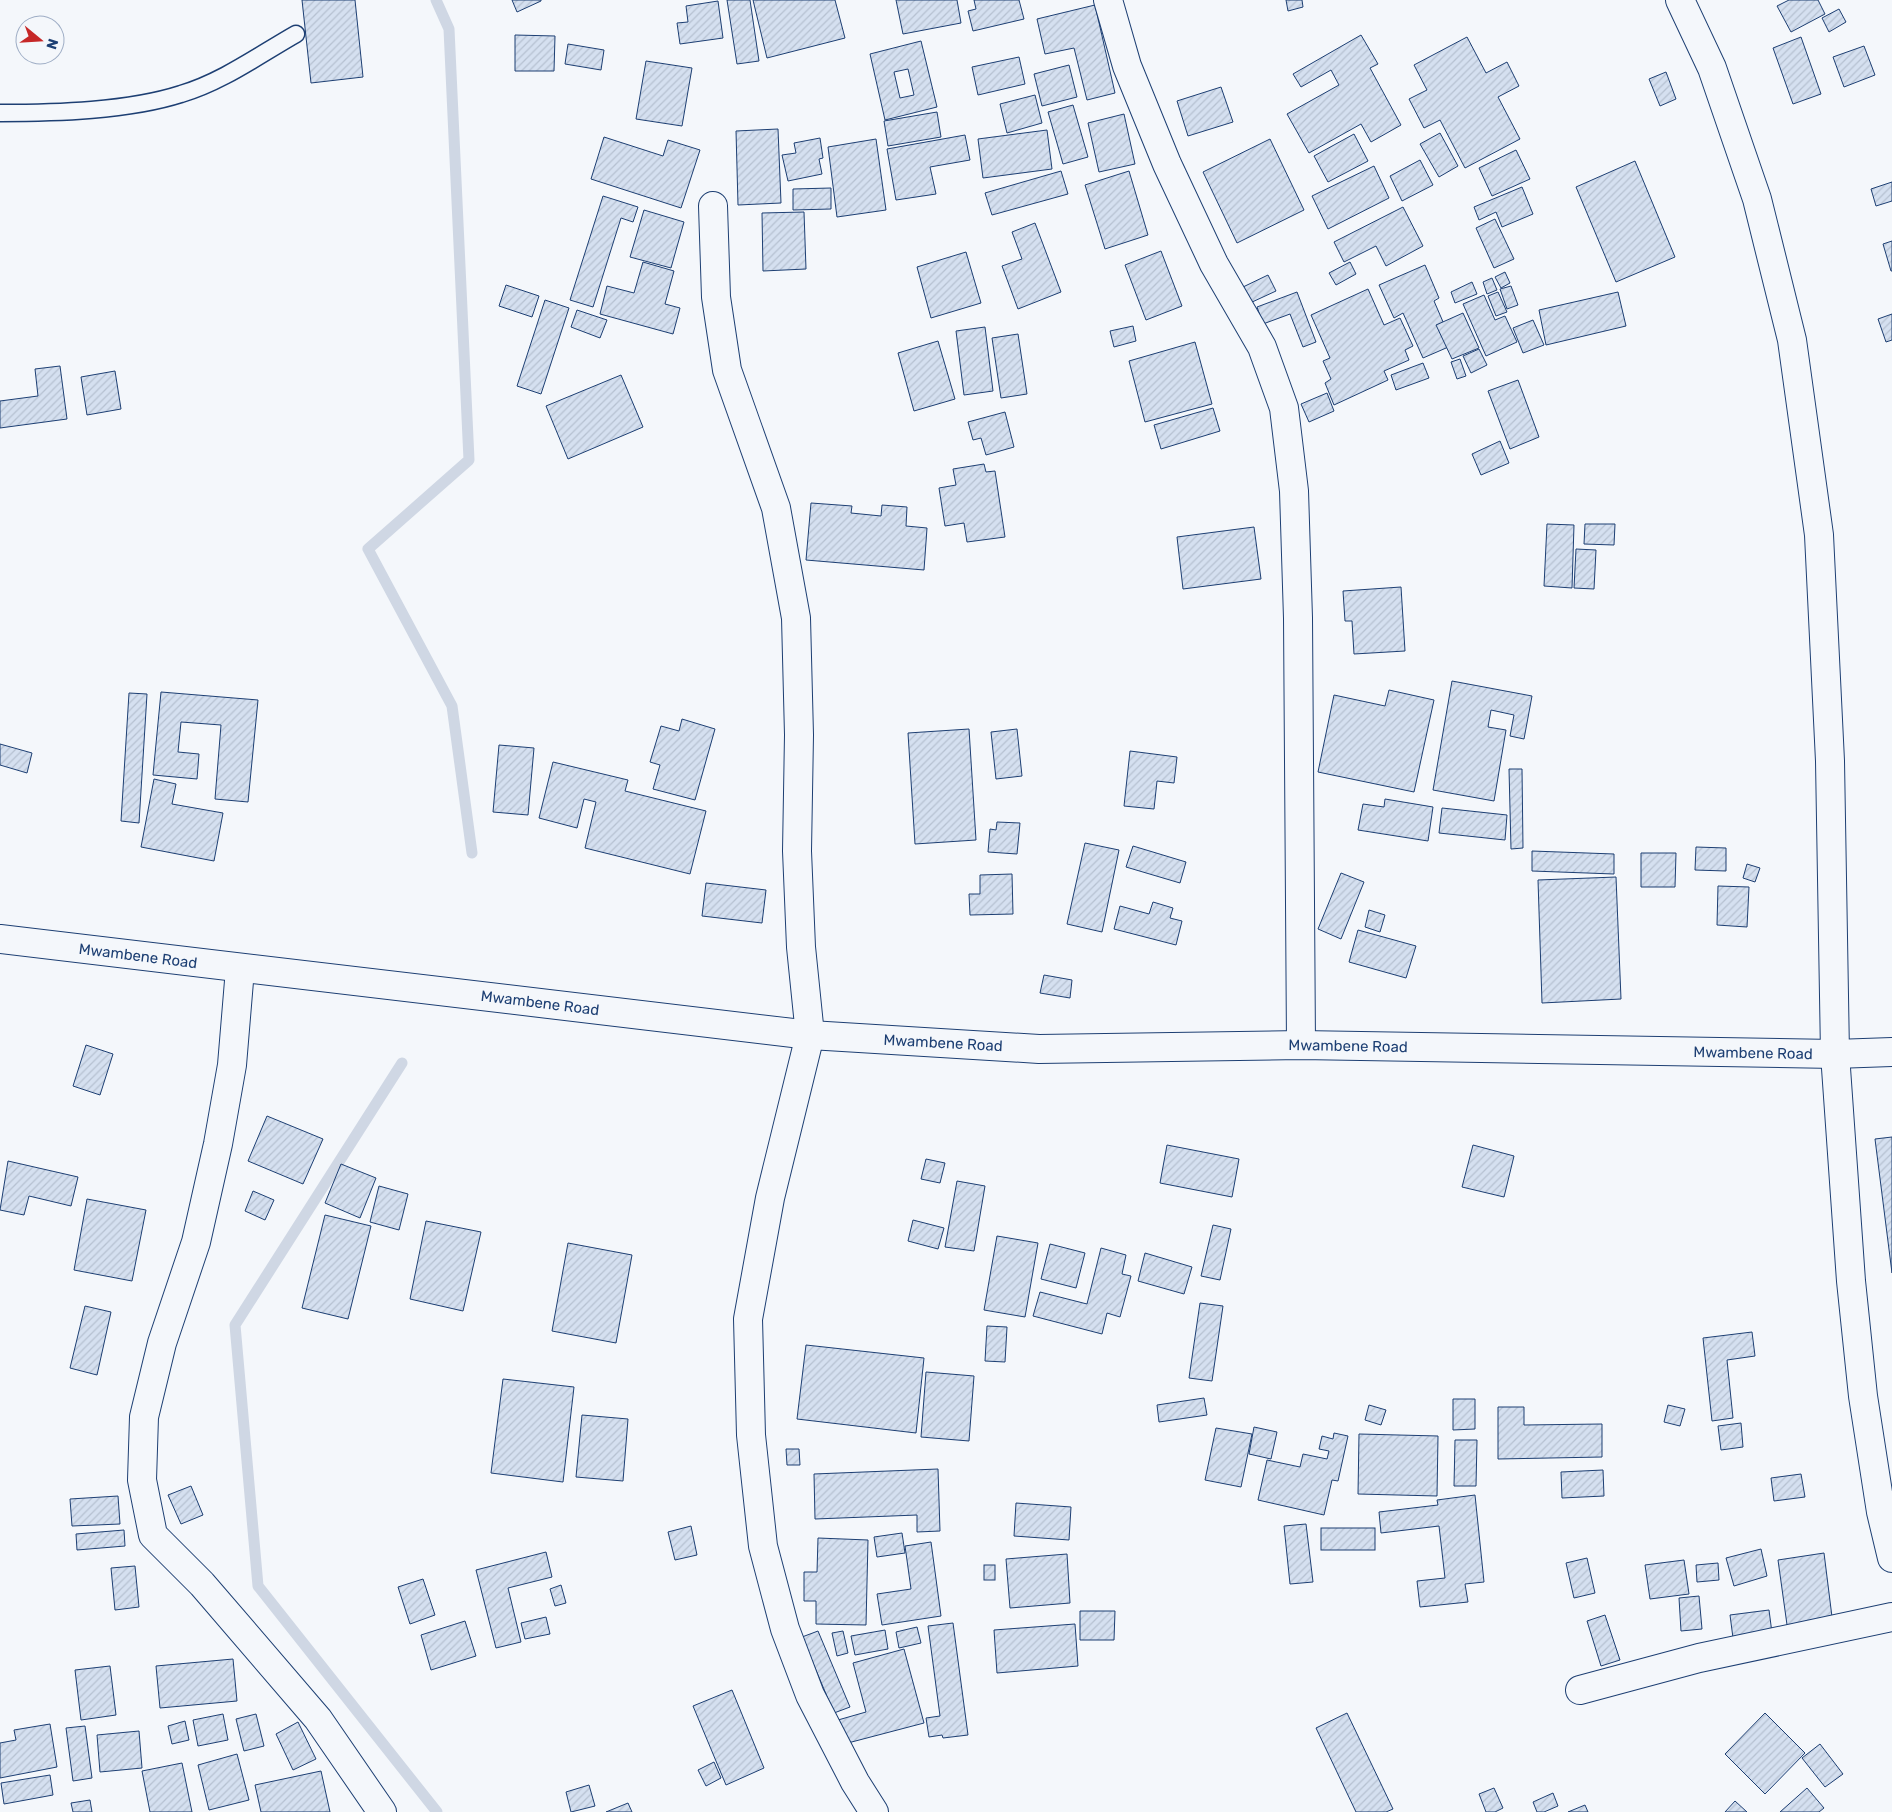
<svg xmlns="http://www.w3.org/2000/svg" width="1892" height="1812" viewBox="0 0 1892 1812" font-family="Rubik,sans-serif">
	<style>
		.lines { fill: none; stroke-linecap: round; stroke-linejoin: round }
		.stream { stroke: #cfd7e4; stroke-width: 11 }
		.building { fill: url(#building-hatch); stroke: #1d3f73; fill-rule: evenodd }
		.service-casing { stroke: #1d3f73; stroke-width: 19 }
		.minor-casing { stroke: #1d3f73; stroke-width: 30 }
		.tertiary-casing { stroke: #1d3f73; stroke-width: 30 }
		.service { stroke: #f4f7fb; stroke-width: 16 }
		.minor { stroke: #f4f7fb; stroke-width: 28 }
		.tertiary { stroke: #f4f7fb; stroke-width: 28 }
		.labels { text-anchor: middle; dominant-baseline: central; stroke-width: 4; stroke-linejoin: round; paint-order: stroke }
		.street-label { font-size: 15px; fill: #1d3f73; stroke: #f4f7fb }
	</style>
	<defs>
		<pattern id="building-hatch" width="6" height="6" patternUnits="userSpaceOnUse" patternTransform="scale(1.25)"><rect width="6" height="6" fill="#d5e0f0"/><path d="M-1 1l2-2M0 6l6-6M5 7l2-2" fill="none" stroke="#b6c1d1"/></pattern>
	</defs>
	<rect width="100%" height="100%" fill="#f4f7fb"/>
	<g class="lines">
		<!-- stream -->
		<g class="stream">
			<polyline points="436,0 449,29 469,460 368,549 452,706 472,853"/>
			<polyline points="402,1063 235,1325 258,1586 437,1812"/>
		</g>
	</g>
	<!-- building -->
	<g class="building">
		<polygon points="302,0 355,0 363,77 311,83"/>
		<polygon points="512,0 541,0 541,1 517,12"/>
		<polygon points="727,0 750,0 759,61 737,64"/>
		<polygon points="753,0 835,0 845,38 767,58"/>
		<polygon points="896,0 957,0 961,23 903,34"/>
		<polygon points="974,0 1019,0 1024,19 973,31 968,11 976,9"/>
		<polygon points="1286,0 1302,0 1303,7 1288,11"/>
		<polygon points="1789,0 1818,0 1825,14 1791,32 1777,6"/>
		<polygon points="718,1 723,38 680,44 677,23 688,22 686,6"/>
		<polygon points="1095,5 1115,93 1087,100 1074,48 1045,54 1037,19"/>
		<polygon points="1839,9 1846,22 1829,32 1822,18"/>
		<polygon points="515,35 555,36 554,71 515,71"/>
		<polygon points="1361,35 1378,64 1370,68 1401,125 1371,142 1361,124 1309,153 1287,114 1339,85 1331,70 1301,87 1293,74"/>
		<polygon points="1467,37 1486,73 1507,62 1519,86 1498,97 1520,139 1465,168 1440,120 1424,128 1409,99 1427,90 1414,65"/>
		<polygon points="1801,37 1821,94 1793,104 1773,48"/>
		<path d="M921,41L937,107L885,120L870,54ZM908,69L914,95L900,98L894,72Z"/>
		<polygon points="568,44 604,50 601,70 565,64"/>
		<polygon points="1864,46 1875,75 1844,87 1833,57"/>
		<polygon points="1019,57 1025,84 978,95 972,67"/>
		<polygon points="646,61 692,68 682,126 636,119"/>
		<polygon points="1069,65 1077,97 1042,106 1034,74"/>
		<polygon points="1666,72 1676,99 1660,106 1649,79"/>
		<polygon points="1221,87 1233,122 1188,136 1177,101"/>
		<polygon points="1035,95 1042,123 1007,133 1000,104"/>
		<polygon points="1073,105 1088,157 1063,164 1048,112"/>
		<polygon points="937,112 941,137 888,146 884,121"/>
		<polygon points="1124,114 1135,164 1099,172 1088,123"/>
		<polygon points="778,129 781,203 738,205 736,131"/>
		<polygon points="1047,130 1052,169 983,178 978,139"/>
		<polygon points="1440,133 1458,166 1439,177 1420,144"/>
		<polygon points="1354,134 1368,161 1328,182 1314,156"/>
		<polygon points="965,135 970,160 930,167 936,194 896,200 887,149"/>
		<polygon points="604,137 663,156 668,140 700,150 681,208 591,179"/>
		<polygon points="820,138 823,158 819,159 822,174 788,181 782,155 796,153 794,143"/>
		<polygon points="876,139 886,210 837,217 828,147"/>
		<polygon points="1270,139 1304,210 1237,243 1203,172"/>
		<polygon points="1516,150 1530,179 1492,196 1479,168"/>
		<polygon points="1420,160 1433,185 1402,201 1390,176"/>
		<polygon points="1635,161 1675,257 1616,282 1576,187"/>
		<polygon points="1374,166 1389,198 1328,229 1312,196"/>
		<polygon points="1061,171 1068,194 992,215 985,193"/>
		<polygon points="1129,171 1148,235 1105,249 1085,185"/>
		<polygon points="1892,182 1892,201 1876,206 1871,189"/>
		<polygon points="1522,187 1533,214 1502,227 1496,212 1479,220 1474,207"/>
		<polygon points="831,188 831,209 793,210 793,189"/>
		<polygon points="603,196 638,207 633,222 621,218 593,307 570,300"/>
		<polygon points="1403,207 1423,246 1386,266 1376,246 1344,262 1334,242"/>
		<polygon points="644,210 684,222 671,268 630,257"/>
		<polygon points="804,212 806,269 763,271 762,213"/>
		<polygon points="1495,219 1514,259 1494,268 1476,228"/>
		<polygon points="1035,223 1061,292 1018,309 1002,266 1022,259 1012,232"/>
		<polygon points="1892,241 1892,271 1891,271 1883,244"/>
		<polygon points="1161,251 1182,306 1146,320 1125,265"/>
		<polygon points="966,252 981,303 931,318 917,267"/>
		<polygon points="643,262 674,271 665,304 680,308 673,334 600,314 607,286 634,293"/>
		<polygon points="1350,262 1356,274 1336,285 1329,273"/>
		<polygon points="1425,265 1439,298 1434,301 1453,345 1423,358 1403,313 1394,318 1379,285"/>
		<polygon points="1505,272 1510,283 1501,288 1495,277"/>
		<polygon points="1268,275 1276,291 1250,303 1243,287"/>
		<polygon points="1492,278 1497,290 1487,294 1483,282"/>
		<polygon points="1472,282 1477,294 1455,303 1451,292"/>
		<polygon points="506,285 539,296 532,317 499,306"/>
		<polygon points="1511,286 1518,305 1507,309 1500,289"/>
		<polygon points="1368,289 1384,325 1400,318 1413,346 1405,350 1409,360 1384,371 1388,380 1334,405 1325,383 1331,379 1323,361 1330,358 1311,315"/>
		<polygon points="1297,292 1316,342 1303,347 1290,314 1263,324 1257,307"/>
		<polygon points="1498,292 1507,312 1496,316 1488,296"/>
		<polygon points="1618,292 1626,326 1546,345 1539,310"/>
		<polygon points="1484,295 1495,320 1505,316 1517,342 1486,356 1463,304"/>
		<polygon points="545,300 569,308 541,394 517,386"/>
		<polygon points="577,310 607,320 600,338 571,327"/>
		<polygon points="1463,313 1479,348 1452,359 1436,325"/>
		<polygon points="1892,314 1892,340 1886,342 1878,319"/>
		<polygon points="1533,320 1544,345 1523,353 1513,328"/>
		<polygon points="1133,326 1136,341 1114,347 1110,331"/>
		<polygon points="985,327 993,391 964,395 956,331"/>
		<polygon points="1018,334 1027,394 1001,398 992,338"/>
		<polygon points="938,341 955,399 914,411 898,353"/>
		<polygon points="1195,342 1212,404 1145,422 1129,361"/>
		<polygon points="1479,349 1487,365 1471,373 1463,356"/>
		<polygon points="1460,359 1466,376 1457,379 1451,362"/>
		<polygon points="1423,363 1429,378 1396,390 1391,375"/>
		<polygon points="60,366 67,419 0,428 0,401 38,396 35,369"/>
		<polygon points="115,371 121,409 87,415 81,377"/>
		<polygon points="621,375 643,427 568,459 546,406"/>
		<polygon points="1518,380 1539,437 1510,449 1488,391"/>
		<polygon points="1327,393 1334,411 1309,422 1301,404"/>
		<polygon points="1213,408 1220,431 1161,449 1154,425"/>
		<polygon points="1005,412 1014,447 986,455 981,438 973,440 968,422"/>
		<polygon points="1500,441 1509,463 1481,475 1472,454"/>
		<polygon points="984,464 986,472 995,471 1005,537 967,542 964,523 945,526 939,488 956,485 953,469"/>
		<polygon points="811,503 852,506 851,513 881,516 882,505 907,507 906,526 927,528 924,570 806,560"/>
		<polygon points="1547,524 1574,525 1572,588 1544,586"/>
		<polygon points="1585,524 1615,524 1614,545 1584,544"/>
		<polygon points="1254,527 1261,579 1183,589 1177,537"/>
		<polygon points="1576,549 1596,550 1594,589 1574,588"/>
		<polygon points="1401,587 1405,651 1354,654 1352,621 1345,621 1343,591"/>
		<polygon points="1452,681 1532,696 1524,739 1510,736 1514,715 1491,710 1488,727 1506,730 1494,801 1433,790"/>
		<polygon points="1389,690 1434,700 1414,792 1318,772 1334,695 1385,706"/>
		<polygon points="161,692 258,700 248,802 215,799 221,725 181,722 178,752 199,754 197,779 153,775"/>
		<polygon points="129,693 147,694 139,823 121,821"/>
		<polygon points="682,719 715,729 695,800 653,789 660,765 650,762 661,726 679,731"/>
		<polygon points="969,729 976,840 915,844 908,733"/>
		<polygon points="1017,729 1022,776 996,779 991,732"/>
		<polygon points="0,744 32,753 27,773 0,765"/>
		<polygon points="499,745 534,748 528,815 493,812"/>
		<polygon points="1130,751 1177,757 1174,783 1157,781 1154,809 1124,806"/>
		<polygon points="553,762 628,780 625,791 706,811 690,874 585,848 596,802 584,799 577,828 539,818"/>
		<polygon points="1509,769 1522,769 1523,848 1511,849"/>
		<polygon points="154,779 176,784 172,804 223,813 214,861 141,847"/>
		<polygon points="1385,799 1433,807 1428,841 1358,830 1363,804 1384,807"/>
		<polygon points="1442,808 1507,815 1505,840 1439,833"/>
		<polygon points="997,822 1020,823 1017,854 988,852 990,829 996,830"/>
		<polygon points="1085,843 1119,850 1102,932 1067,924"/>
		<polygon points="1133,846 1186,862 1180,883 1126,867"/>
		<polygon points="1696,847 1726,848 1726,871 1695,870"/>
		<polygon points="1532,851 1614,854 1614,874 1532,871"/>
		<polygon points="1641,853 1676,853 1675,887 1641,887"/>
		<polygon points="1747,864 1760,868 1755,882 1743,878"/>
		<polygon points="1341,873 1364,882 1341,939 1318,929"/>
		<polygon points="1012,874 1013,914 970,915 969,894 980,894 980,875"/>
		<polygon points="1616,877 1621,999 1542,1003 1538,880"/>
		<polygon points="706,883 766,890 762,923 702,916"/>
		<polygon points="1718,886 1749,887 1747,927 1717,925"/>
		<polygon points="1153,902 1173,908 1170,918 1182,921 1176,945 1114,929 1120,906 1149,914"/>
		<polygon points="1369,910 1385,915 1380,932 1365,927"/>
		<polygon points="1358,930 1416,946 1406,978 1349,962"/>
		<polygon points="1044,975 1072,980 1070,998 1040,993"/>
		<polygon points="86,1045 113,1054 100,1095 73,1086"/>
		<polygon points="267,1116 323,1139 303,1184 248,1161"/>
		<polygon points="1892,1137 1892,1273 1875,1139"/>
		<polygon points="1167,1145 1239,1159 1232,1197 1160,1183"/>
		<polygon points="1473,1145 1514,1156 1504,1197 1462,1187"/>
		<polygon points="926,1159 945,1163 940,1183 921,1179"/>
		<polygon points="8,1161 78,1177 71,1206 29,1196 24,1215 0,1210"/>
		<polygon points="341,1164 376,1178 360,1218 325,1203"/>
		<polygon points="957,1181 985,1186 974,1251 945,1247"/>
		<polygon points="379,1186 408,1194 399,1230 370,1222"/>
		<polygon points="253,1191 274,1200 265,1220 245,1211"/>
		<polygon points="87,1199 146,1210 132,1281 74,1270"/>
		<polygon points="325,1215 371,1226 348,1319 302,1308"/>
		<polygon points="913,1220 944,1228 938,1249 908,1241"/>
		<polygon points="426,1221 481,1232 463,1311 410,1299"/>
		<polygon points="1213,1225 1231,1229 1220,1280 1201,1276"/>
		<polygon points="997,1236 1038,1243 1025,1317 984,1310"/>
		<polygon points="568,1243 632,1255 616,1343 552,1331"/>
		<polygon points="1050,1244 1085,1253 1076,1288 1041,1279"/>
		<polygon points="1101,1248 1126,1255 1122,1274 1131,1276 1120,1317 1107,1313 1102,1334 1033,1316 1040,1292 1087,1304"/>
		<polygon points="1145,1253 1192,1267 1184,1294 1138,1281"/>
		<polygon points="1200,1303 1223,1306 1212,1381 1189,1378"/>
		<polygon points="85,1306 111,1312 97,1375 70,1368"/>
		<polygon points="987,1326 1007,1327 1005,1362 985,1361"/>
		<polygon points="1752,1332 1755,1356 1727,1360 1733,1418 1712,1421 1703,1338"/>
		<polygon points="806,1345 924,1358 916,1433 797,1419"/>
		<polygon points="926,1372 974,1376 969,1441 921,1437"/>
		<polygon points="503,1379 574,1387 563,1482 491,1473"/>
		<polygon points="1204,1398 1207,1415 1159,1422 1157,1405"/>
		<polygon points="1453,1399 1475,1399 1475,1429 1453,1430"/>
		<polygon points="1369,1405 1386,1410 1381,1425 1365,1420"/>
		<polygon points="1668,1405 1685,1409 1680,1426 1664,1422"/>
		<polygon points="1498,1407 1524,1407 1524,1425 1602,1424 1602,1457 1498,1459"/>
		<polygon points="582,1415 628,1419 623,1481 576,1477"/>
		<polygon points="1741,1423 1743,1447 1721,1450 1718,1426"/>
		<polygon points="1254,1427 1277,1432 1271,1459 1249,1454"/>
		<polygon points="1216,1428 1252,1434 1241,1487 1205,1480"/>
		<polygon points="1334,1433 1348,1436 1338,1481 1332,1480 1324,1515 1258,1500 1267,1460 1300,1467 1303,1454 1327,1459 1329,1451 1319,1449 1322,1436 1333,1439"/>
		<polygon points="1359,1434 1438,1436 1437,1496 1358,1494"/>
		<polygon points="1455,1440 1477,1440 1476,1486 1454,1486"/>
		<polygon points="786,1449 799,1449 800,1465 787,1465"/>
		<polygon points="938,1469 940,1531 917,1532 917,1515 815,1519 814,1474"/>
		<polygon points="1603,1470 1604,1496 1562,1498 1561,1472"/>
		<polygon points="1801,1474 1805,1497 1774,1501 1771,1478"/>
		<polygon points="191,1486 203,1515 181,1524 168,1495"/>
		<polygon points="1475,1495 1484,1582 1465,1584 1468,1602 1420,1607 1417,1581 1445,1578 1439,1526 1381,1533 1379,1512 1438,1505 1437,1500"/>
		<polygon points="118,1496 120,1524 72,1526 70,1499"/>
		<polygon points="1016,1503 1071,1507 1069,1540 1014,1536"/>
		<polygon points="1306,1524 1313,1582 1290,1584 1284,1526"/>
		<polygon points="691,1526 697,1555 675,1560 668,1532"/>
		<rect x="1321" y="1528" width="54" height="22"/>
		<polygon points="124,1530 125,1546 77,1550 76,1534"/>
		<polygon points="902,1533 905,1553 877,1557 874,1537"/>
		<polygon points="818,1538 868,1540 866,1625 816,1624 816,1601 804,1601 804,1572 817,1572"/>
		<polygon points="931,1542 941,1616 882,1625 877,1594 911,1589 905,1546"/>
		<polygon points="1761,1549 1767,1576 1734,1586 1726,1558"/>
		<polygon points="546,1552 552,1577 508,1588 521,1642 496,1648 476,1570"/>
		<polygon points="1824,1553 1833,1625 1788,1632 1778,1560"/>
		<polygon points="1067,1554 1070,1603 1010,1608 1006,1559"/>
		<polygon points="1587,1558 1595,1593 1574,1598 1566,1563"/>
		<polygon points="1684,1560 1689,1594 1650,1599 1645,1565"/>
		<polygon points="1718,1563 1719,1580 1697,1582 1696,1565"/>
		<rect x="984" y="1565" width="11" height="15"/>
		<polygon points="135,1566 139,1607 115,1610 111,1568"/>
		<polygon points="423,1579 435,1615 410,1624 398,1587"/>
		<polygon points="561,1585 566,1603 555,1606 550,1589"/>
		<polygon points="1699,1596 1702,1629 1681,1631 1679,1598"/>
		<polygon points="1769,1610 1772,1633 1733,1638 1730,1615"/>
		<polygon points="1080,1611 1115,1611 1114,1640 1080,1640"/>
		<polygon points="1605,1615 1620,1660 1601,1666 1587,1621"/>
		<polygon points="546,1617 550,1634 525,1639 521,1623"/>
		<polygon points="465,1621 476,1656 431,1670 421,1635"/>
		<polygon points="953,1623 968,1735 943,1738 942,1735 929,1737 926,1718 940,1716 928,1626"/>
		<polygon points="1075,1624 1078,1666 997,1673 994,1630"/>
		<polygon points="917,1627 921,1643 899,1648 896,1632"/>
		<polygon points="885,1630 888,1649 855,1655 851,1636"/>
		<polygon points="818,1631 850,1707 834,1713 802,1637"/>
		<polygon points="843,1631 848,1653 837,1656 832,1633"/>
		<polygon points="904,1649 924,1723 844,1744 838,1720 866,1712 853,1663"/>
		<polygon points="233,1659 237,1701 160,1708 156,1666"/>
		<polygon points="110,1666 116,1715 81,1720 75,1670"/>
		<polygon points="732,1690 764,1768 726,1785 693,1706"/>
		<polygon points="1347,1713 1393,1809 1386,1812 1356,1812 1316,1728"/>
		<polygon points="1765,1713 1805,1753 1765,1794 1725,1754"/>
		<polygon points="223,1714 228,1740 198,1746 193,1720"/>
		<polygon points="256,1714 264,1746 244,1751 236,1719"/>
		<polygon points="185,1721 189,1740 172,1744 168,1726"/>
		<polygon points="298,1722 316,1759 293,1770 276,1734"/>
		<polygon points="50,1724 57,1767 0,1778 0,1743 16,1740 14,1730"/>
		<polygon points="85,1726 92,1778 73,1781 66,1728"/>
		<polygon points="139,1731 142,1768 100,1772 97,1735"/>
		<polygon points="1820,1744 1843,1774 1825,1787 1802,1758"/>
		<polygon points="237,1754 249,1800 209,1810 198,1765"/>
		<polygon points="714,1762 721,1778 706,1786 698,1770"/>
		<polygon points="182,1763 192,1812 150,1812 142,1771"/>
		<polygon points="321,1771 330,1812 261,1812 255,1785"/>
		<polygon points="50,1775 53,1795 4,1804 1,1783"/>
		<polygon points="589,1785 595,1806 571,1812 566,1792"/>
		<polygon points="1494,1788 1503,1808 1495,1812 1486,1812 1479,1794"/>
		<polygon points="1807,1788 1824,1808 1819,1812 1780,1812"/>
		<polygon points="1553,1793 1558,1806 1544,1812 1537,1812 1533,1802"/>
		<polygon points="90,1800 92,1812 73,1812 71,1803"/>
		<polygon points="1735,1801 1747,1812 1725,1812"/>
		<polygon points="628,1803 632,1812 606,1812"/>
		<polygon points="1585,1805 1588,1812 1568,1812"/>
	</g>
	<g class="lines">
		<!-- service casing -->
		<g class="service-casing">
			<path id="service" d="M0,113C56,113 128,111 181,94C222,82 259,55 296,34"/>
		</g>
		<!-- minor casing -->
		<g class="minor-casing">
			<g id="minor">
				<polyline points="1108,0 1127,66 1167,164 1214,264 1262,347 1284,408 1294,491 1298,618 1301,1045"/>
				<polyline points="1680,0 1712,68 1757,199 1792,340 1819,535 1830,761 1835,1054 1851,1281 1863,1396 1881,1512 1892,1558"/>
				<polyline points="713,206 716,297 727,370 776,508 796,618 799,735 797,851 801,947 810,1035 770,1198 748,1319 751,1435 763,1546 785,1629 810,1695 855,1782 874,1812"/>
				<polyline points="240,969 232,1065 218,1144 196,1242 162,1343 144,1417 142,1480 153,1535 202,1584 318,1719 382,1812"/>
				<polyline points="1580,1690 1699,1658 1892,1617"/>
			</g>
		</g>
		<!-- tertiary casing -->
		<g class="tertiary-casing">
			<polyline id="tertiary" points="0,939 810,1035 1039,1049 1301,1045 1835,1054 1892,1052"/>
		</g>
		<!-- service -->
		<use href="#service" class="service"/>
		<!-- minor -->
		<use href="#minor" class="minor"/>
		<!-- tertiary -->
		<use href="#tertiary" class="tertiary"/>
	</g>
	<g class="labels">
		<!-- street labels -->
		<g class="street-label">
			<text transform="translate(138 956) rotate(7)">Mwambene Road</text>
			<text transform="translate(540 1003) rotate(7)">Mwambene Road</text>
			<text transform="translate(943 1043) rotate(3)">Mwambene Road</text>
			<text transform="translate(1348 1046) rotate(1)">Mwambene Road</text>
			<text transform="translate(1753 1053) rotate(1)">Mwambene Road</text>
		</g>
	</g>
	<!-- north arrow -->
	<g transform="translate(40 40) rotate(108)"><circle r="24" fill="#f4f7fb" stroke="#9eadc5"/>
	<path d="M0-4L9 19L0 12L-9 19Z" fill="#c62828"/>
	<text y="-8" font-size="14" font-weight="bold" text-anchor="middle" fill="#1d3f73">N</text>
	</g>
</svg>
